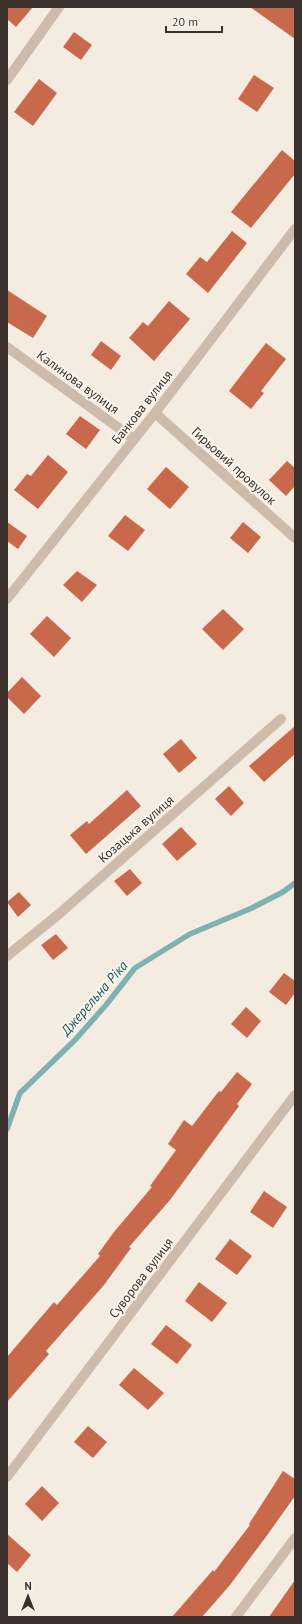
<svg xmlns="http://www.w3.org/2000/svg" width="302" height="1624" viewBox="0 0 302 1624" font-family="'PT Sans',sans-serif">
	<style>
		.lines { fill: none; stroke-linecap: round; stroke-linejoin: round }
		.stream { stroke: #7fb0b2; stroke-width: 5.5 }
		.building { fill: #c8694b }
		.minor { stroke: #cdbbac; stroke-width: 10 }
		.labels { text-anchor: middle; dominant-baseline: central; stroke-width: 4; stroke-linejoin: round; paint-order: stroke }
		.street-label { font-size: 13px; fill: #3b302b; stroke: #fbf5ee }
		.water-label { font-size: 14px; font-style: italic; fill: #1f5a5e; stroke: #fbf5ee }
	</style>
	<rect width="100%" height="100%" fill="#f4ebe1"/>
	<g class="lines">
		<!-- stream -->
		<polyline class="stream" points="7,1129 20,1093 75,1040 106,1005 135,968 190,934 252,908 283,892 295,883"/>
	</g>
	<!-- building -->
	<g class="building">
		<polygon points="7,7 33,7 16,27 7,19"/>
		<polygon points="250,7 295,7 295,39"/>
		<polygon points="74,32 92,45 81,60 63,47"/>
		<polygon points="254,75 274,88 257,112 238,99"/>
		<polygon points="39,79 57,93 33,126 14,112"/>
		<polygon points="282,150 295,161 295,174 251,228 231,212"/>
		<polygon points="232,231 247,243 208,293 186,274 200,257 207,262"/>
		<polygon points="7,290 47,316 33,338 7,322"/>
		<polygon points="169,301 190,319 154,361 129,338 143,322 148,326"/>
		<polygon points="101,341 121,356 111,370 91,355"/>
		<polygon points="266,343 286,359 261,391 264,393 251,409 229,391"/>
		<polygon points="80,416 100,430 86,449 66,434"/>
		<polygon points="48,455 68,472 38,509 14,490 27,474 31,476"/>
		<polygon points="287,461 295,468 295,486 286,496 269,480"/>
		<polygon points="166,467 189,487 170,509 147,489"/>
		<polygon points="125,515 145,530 128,551 108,536"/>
		<polygon points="7,522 27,536 18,549 7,541"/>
		<polygon points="243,522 261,537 248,553 230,538"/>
		<polygon points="77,571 97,585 82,602 63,585"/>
		<polygon points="223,609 244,629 223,650 202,629"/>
		<polygon points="47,616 71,638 54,657 30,634"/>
		<polygon points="22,677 41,696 24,714 7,697 7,693"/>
		<polygon points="295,726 295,754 264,782 249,766"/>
		<polygon points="181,739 197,758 179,773 163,754"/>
		<polygon points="229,786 244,803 231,816 215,799"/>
		<polygon points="127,790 141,806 86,854 70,835 87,821 89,824"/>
		<polygon points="181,827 197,844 177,861 162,844"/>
		<polygon points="130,869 142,883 127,896 114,881"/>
		<polygon points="19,892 31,905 18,917 7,902"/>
		<polygon points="56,934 68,948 53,960 41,945"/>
		<polygon points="284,973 295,981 295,993 286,1005 269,992"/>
		<polygon points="246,1007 261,1021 247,1038 231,1024"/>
		<polygon points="237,1072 252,1084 237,1104 239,1106 170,1200 129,1247 131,1248 104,1285 46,1351 49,1354 7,1402 7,1357 54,1302 57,1305 100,1256 98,1254 114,1232 152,1187 150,1186 176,1150 168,1144 184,1120 192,1126 219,1091 221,1092"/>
		<polygon points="264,1191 287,1207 273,1228 250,1212"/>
		<polygon points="230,1239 252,1256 237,1275 215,1259"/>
		<polygon points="199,1282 227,1303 212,1322 185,1301"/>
		<polygon points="166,1325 192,1345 177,1364 151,1344"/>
		<polygon points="134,1368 164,1393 148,1410 119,1385"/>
		<polygon points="88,1426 107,1442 93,1458 74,1442"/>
		<polygon points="283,1471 295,1479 295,1496 268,1534 230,1585 202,1617 172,1617 213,1570 214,1572 250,1525 249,1524"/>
		<polygon points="42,1486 59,1503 42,1521 25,1504"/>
		<polygon points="7,1534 31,1555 17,1572 7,1563"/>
		<polygon points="295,1580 295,1617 269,1617"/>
	</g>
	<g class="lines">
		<!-- minor -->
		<g class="minor">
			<polyline points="7,80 59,7"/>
			<polyline points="7,347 134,439"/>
			<polyline points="155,413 295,538"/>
			<polyline points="7,599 155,413 295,229"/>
			<polyline points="7,956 59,914 281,719"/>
			<polyline points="7,1477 295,1095"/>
			<polyline points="236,1617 295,1538"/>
		</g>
	</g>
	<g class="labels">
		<!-- street labels -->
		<g class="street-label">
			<text transform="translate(78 382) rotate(36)">Калинова вулиця</text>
			<text transform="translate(142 407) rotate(-52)">Банкова вулиця</text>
			<text transform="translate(234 466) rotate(42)">Гирьовий провулок</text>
			<text transform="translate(136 829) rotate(-41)">Козацька вулиця</text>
			<text transform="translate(141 1278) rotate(-53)">Суворова вулиця</text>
		</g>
		<!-- water labels -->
		<g class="water-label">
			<text transform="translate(94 998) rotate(-49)">Джерельна Ріка</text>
		</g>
	</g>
	<!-- border -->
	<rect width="302" height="1624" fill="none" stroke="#3b302b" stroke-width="16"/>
	<!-- north arrow -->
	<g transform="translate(28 1596)" stroke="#fbf5ee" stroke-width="3" paint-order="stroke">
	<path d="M0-3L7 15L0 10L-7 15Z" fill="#3b302b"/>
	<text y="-6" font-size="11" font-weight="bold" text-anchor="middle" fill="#3b302b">N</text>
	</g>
	<!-- scale -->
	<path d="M166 26v6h56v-6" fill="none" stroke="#3b302b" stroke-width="2"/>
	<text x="172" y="26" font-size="12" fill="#3b302b" stroke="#fbf5ee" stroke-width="3" paint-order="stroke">20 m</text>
</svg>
